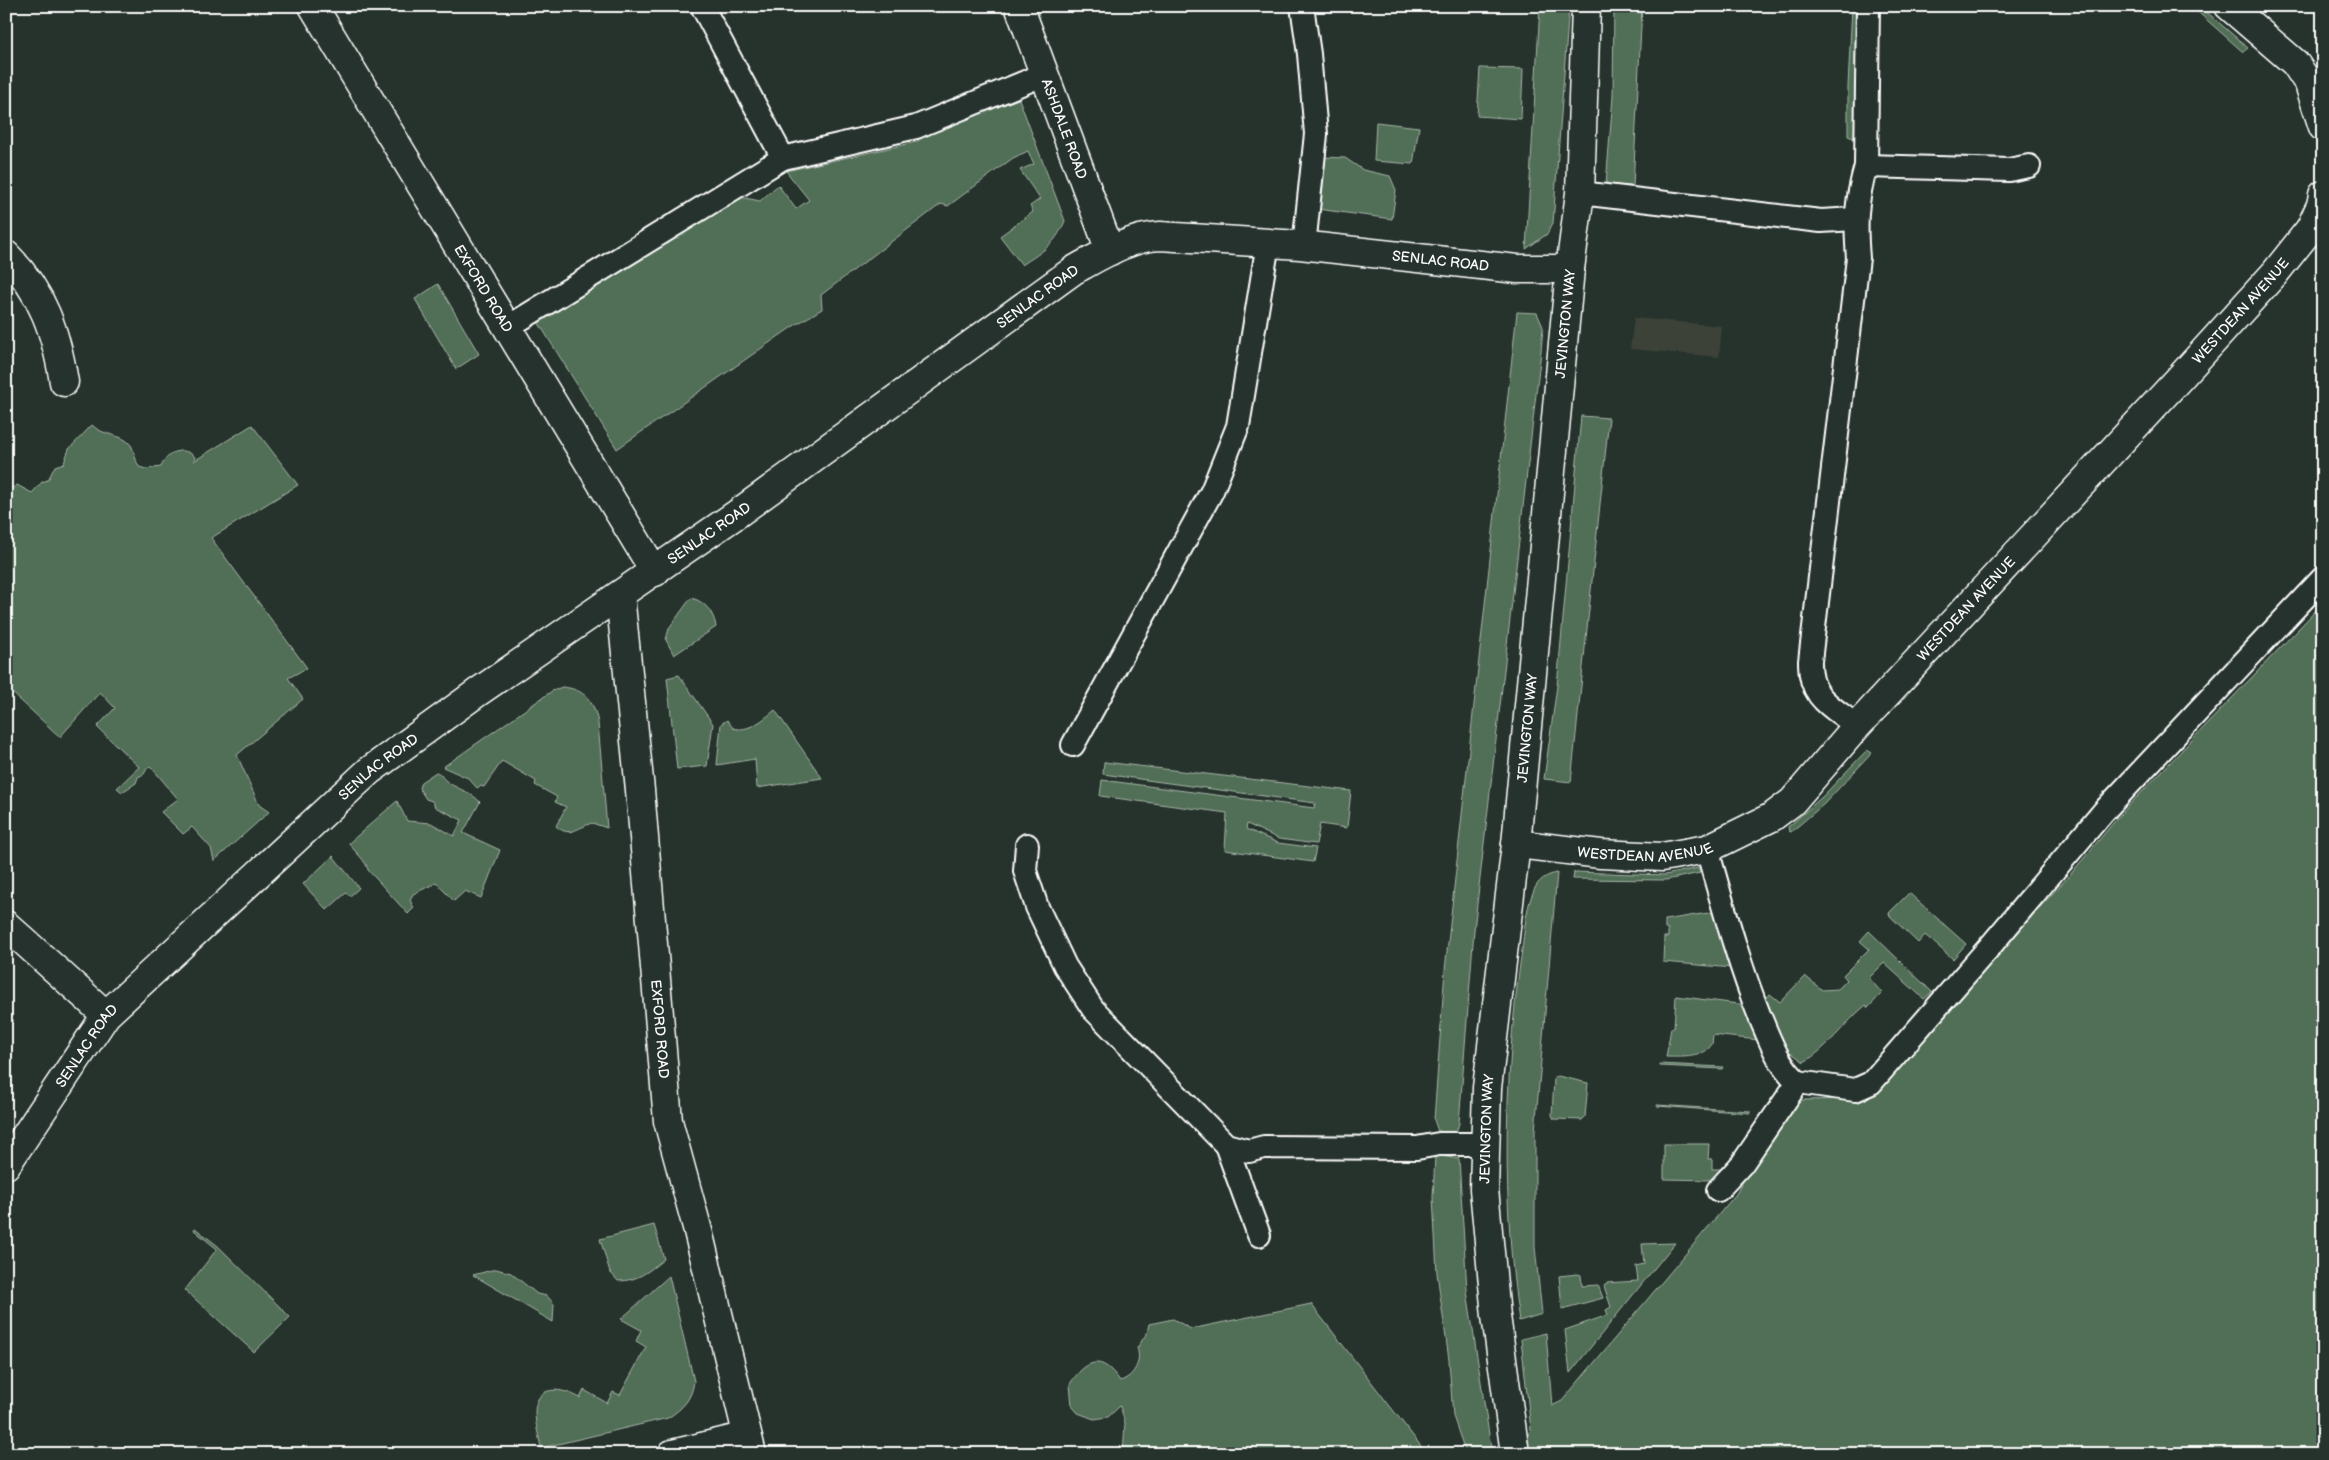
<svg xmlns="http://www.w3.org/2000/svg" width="2329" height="1460" viewBox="0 0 2329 1460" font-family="'Balsamiq Sans',sans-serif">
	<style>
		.built { fill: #3c4239 }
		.green { fill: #516e56; stroke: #a8b6aa }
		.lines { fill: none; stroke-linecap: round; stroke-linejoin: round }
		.service-casing { stroke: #fff; stroke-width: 26 }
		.minor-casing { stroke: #fff; stroke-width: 31 }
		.service { stroke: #26332d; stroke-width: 22 }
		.minor { stroke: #26332d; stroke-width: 28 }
		.labels { text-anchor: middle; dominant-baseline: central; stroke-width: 4; stroke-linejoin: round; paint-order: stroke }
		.street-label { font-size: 14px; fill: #fff; stroke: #26332d }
	</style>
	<rect width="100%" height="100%" fill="#26332d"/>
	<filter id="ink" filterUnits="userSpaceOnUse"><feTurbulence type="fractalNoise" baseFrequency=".02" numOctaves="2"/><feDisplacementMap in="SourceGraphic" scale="10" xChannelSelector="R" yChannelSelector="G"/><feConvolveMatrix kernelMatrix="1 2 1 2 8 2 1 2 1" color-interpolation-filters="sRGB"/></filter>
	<g filter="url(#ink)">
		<!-- built -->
		<polygon class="built" points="1634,318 1722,326 1719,357 1630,349"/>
		<!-- green -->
		<g class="green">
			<polygon points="1540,6 1569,6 1553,223 1547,234 1526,249"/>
			<polygon points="1614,6 1642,6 1633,186 1606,185 1613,96"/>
			<polygon points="1852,6 1876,6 1871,145 1848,136 1848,87"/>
			<polygon points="2191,6 2200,6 2248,48 2243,52"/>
			<polygon points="1480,68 1523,69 1521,119 1477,116"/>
			<path d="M1019,99L1065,221C1055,245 1043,251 1022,265L1000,236L1033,212L1030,206L1040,199L1020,170L1034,164L1028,151L1013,158L948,206L941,204L821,295L822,309L792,327L617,449L535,317L735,196L760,201L778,185L796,209L809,200L786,171L916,142L932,131Z"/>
			<polygon points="1376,122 1419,127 1413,164 1374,161"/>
			<polygon points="1321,157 1345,158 1363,170 1390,176 1396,190 1392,219 1317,209"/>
			<polygon points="438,284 479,354 456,369 415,299"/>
			<polygon points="1517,312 1537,313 1543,327 1541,351 1474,930 1459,1123 1456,1133 1438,1131 1434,1120 1445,970"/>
			<polygon points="1581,416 1609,418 1571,782 1544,779 1557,686"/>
			<path d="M92,425C104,437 122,433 131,445C135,452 135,460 139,467L146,469L161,467C167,452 183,445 195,457L194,461L252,425L298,485L211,538L307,668L288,678L303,699L237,755L259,805L269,812L214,861L211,848L192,827L183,834L161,812L178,799L152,768L148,767L144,774L138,777L136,783L122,792L117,788L139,767L97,727L115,708L100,692L60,737L6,687V480L13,488L17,485L32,493L42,482L48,480L55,466L64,463L69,449Z"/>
			<path d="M691,598C705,601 714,613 716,627L674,655L666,640L669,628Z"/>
			<polygon points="2323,603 2323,1454 1513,1454 1531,1430 1521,1339 1546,1333 1552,1406 1562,1401 1736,1194 1764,1144 1782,1120 1802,1100 1861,1099 2069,876 2119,816"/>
			<polygon points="679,675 713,724 707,766 677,769 667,678"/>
			<path d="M562,687C585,689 594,701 598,723L607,828L592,823C577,828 569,838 556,826L566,807L555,802L557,797L535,785L536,781L502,761L484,787L480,786L477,788L468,778L443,767L552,691Z"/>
			<path d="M775,710L822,778L757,788L755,759L717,765L721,724L727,720L733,728C748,733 764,719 775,710Z"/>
			<polygon points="1867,750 1872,753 1824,804 1791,832 1789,831 1788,827 1822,797"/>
			<polygon points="1104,762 1351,791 1347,828 1320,824 1316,844 1279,839 1247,824 1246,829 1278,843 1316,848 1313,862 1225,850 1227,813 1100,796 1102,780 1314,808 1315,803 1103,774"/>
			<path d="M436,772C442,774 441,776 445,780C453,788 471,791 480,802L463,833L500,850L481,898L465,891L454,901L436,883L413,894L410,900L414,908L408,914L368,870C366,860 355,853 349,843L397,801L407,821L431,823L454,836L462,820L435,807L432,801L426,799L419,788L421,782Z"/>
			<polygon points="333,856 359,888 350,896 346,893 327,910 303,884"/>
			<polygon points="1698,868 1700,873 1666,880 1573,879 1574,872 1665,875"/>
			<path d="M1557,873L1535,1131V1247L1542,1314L1519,1321C1502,1204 1504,1081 1520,964C1524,941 1524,912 1534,890C1539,879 1547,875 1557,873Z"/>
			<polygon points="1909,893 1966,944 1953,959 1925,935 1918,943 1890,916 1889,913"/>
			<polygon points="1714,912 1733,968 1663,962 1664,937 1668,937 1668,929 1665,929 1665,920"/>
			<path d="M1869,931L1932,992L1924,999L1884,963L1869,978L1882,993L1868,1008L1866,1005C1844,1023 1828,1049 1804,1062L1782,1046L1764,1001L1770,994L1780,1002L1805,976L1822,990L1838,989L1847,980L1843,975L1869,949L1860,941Z"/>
			<path d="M1676,996L1746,1005L1758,1040L1713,1035L1712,1044C1703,1059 1682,1057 1666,1057L1671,1028H1674Z"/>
			<polygon points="1659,1064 1723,1067 1722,1069 1659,1066"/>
			<polygon points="1558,1076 1588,1083 1585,1117 1582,1120 1554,1119 1552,1115 1554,1078"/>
			<polygon points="1657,1105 1750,1111 1750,1113 1657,1106"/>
			<polygon points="1664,1144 1709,1144 1708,1159 1712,1159 1712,1169 1723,1169 1712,1180 1664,1179"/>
			<polygon points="1435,1155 1459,1159 1467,1291 1492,1454 1466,1454 1453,1416 1449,1360 1437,1273 1433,1197"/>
			<path d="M654,1225L664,1259C649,1271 638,1281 618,1281L610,1272L600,1239Z"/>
			<polygon points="195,1228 218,1246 290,1317 254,1352 185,1290 217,1249 194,1230"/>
			<polygon points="1675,1243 1662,1259 1570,1373 1565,1330 1608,1315 1606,1310 1611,1307 1604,1286 1606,1283 1638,1281 1636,1266 1644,1264 1642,1244"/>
			<polygon points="496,1269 511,1273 537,1294 547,1296 554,1304 553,1322 473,1275"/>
			<polygon points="1578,1274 1581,1275 1582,1286 1598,1285 1603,1298 1562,1309 1559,1276"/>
			<path d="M669,1276L694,1381C692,1399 683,1408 668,1418L541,1448C539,1436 535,1424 535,1412C536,1383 563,1388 580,1398L584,1390L607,1403L613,1392L620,1395L646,1347L636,1341L641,1330L621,1319Z"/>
			<path d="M1311,1304L1427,1454H1123L1125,1423L1120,1406L1108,1417L1094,1419L1078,1413L1072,1406L1070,1384C1086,1359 1102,1354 1120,1381C1134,1377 1142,1361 1137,1348L1147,1333L1149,1324L1173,1319L1191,1329Z"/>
		</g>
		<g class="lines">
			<!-- service casing -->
			<g class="service-casing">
				<g id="service">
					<polyline points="702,6 783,158"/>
					<polyline points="1302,6 1309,54 1316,134 1304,246"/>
					<polyline points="1866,166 2009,170 2029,166"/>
					<polyline points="1580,193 1821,221 1855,219"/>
					<polyline points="508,327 783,158 916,127 1045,74"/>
					<path d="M1857,726C1831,706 1809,698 1810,661L1858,258C1855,222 1856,201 1866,166L1868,6"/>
					<polyline points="1073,745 1212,491 1238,426 1268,243"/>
					<polyline points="1027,845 1025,871 1037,907 1065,966 1093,1009 1226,1145 1249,1151 1264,1147 1417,1148 1439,1144 1484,1144"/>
					<path d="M1707,849C1723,905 1738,962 1760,1017C1770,1040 1778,1065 1798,1082L1855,1090L1871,1083L1992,944L2104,811L2323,578"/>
					<polyline points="1226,1145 1259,1235"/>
					<polyline points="1718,1190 1742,1164 1798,1082"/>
				</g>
			</g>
			<!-- minor casing -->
			<g class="minor-casing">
				<g id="minor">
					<path id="s1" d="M313,6L655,572"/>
					<path id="s2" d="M1019,6L1110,251"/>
					<polyline points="2229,6 2295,63 2309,84 2323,127"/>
					<path d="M6,255C43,292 56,333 64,382"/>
					<path id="s3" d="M620,595L640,790L668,1121L698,1231L752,1454"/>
					<path id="s4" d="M1516,844L1601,854L1662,857L1707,849L1772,817L1792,802L1857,726L2177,381L2275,273L2310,229L2321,205L2323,195"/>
					<polyline points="6,925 106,1015"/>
					<path id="s5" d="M6,1165L106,1015L369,771L478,692L734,516L1074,270C1100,256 1130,237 1160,236L1300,245L1517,269H1570"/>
					<path id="s6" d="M1514,1446L1496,1316L1484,1189L1487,1088L1516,844L1570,269L1580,193L1586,6"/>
					<polyline points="672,1454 747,1436"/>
				</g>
			</g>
			<!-- service -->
			<use href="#service" class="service"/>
			<!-- minor -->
			<use href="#minor" class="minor"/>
		</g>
	</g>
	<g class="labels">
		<!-- street labels -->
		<g class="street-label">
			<text stroke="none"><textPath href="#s2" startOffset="131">ASHDALE ROAD</textPath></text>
			<text stroke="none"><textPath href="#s5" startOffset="1779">SENLAC ROAD</textPath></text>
			<text stroke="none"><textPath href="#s1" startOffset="330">EXFORD ROAD</textPath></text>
			<text stroke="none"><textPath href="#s5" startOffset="1359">SENLAC ROAD</textPath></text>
			<text stroke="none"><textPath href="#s4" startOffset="955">WESTDEAN AVENUE</textPath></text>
			<text stroke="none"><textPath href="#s6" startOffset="1128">JEVINGTON WAY</textPath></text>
			<text stroke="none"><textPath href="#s5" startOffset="954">SENLAC ROAD</textPath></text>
			<text stroke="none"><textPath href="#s4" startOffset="550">WESTDEAN AVENUE</textPath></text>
			<text stroke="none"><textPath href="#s6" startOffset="722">JEVINGTON WAY</textPath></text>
			<text stroke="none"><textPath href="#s5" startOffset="549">SENLAC ROAD</textPath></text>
			<text stroke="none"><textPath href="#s4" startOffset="130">WESTDEAN AVENUE</textPath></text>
			<text stroke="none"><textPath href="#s3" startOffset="436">EXFORD ROAD</textPath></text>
			<text stroke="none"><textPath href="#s5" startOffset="144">SENLAC ROAD</textPath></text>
			<text stroke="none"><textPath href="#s6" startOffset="319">JEVINGTON WAY</textPath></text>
		</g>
	</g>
	<!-- margin -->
	<rect width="2329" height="1460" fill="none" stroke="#26332d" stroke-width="25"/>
	<rect x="12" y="12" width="2304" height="1435" fill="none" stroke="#fff" stroke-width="2" filter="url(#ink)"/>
</svg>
